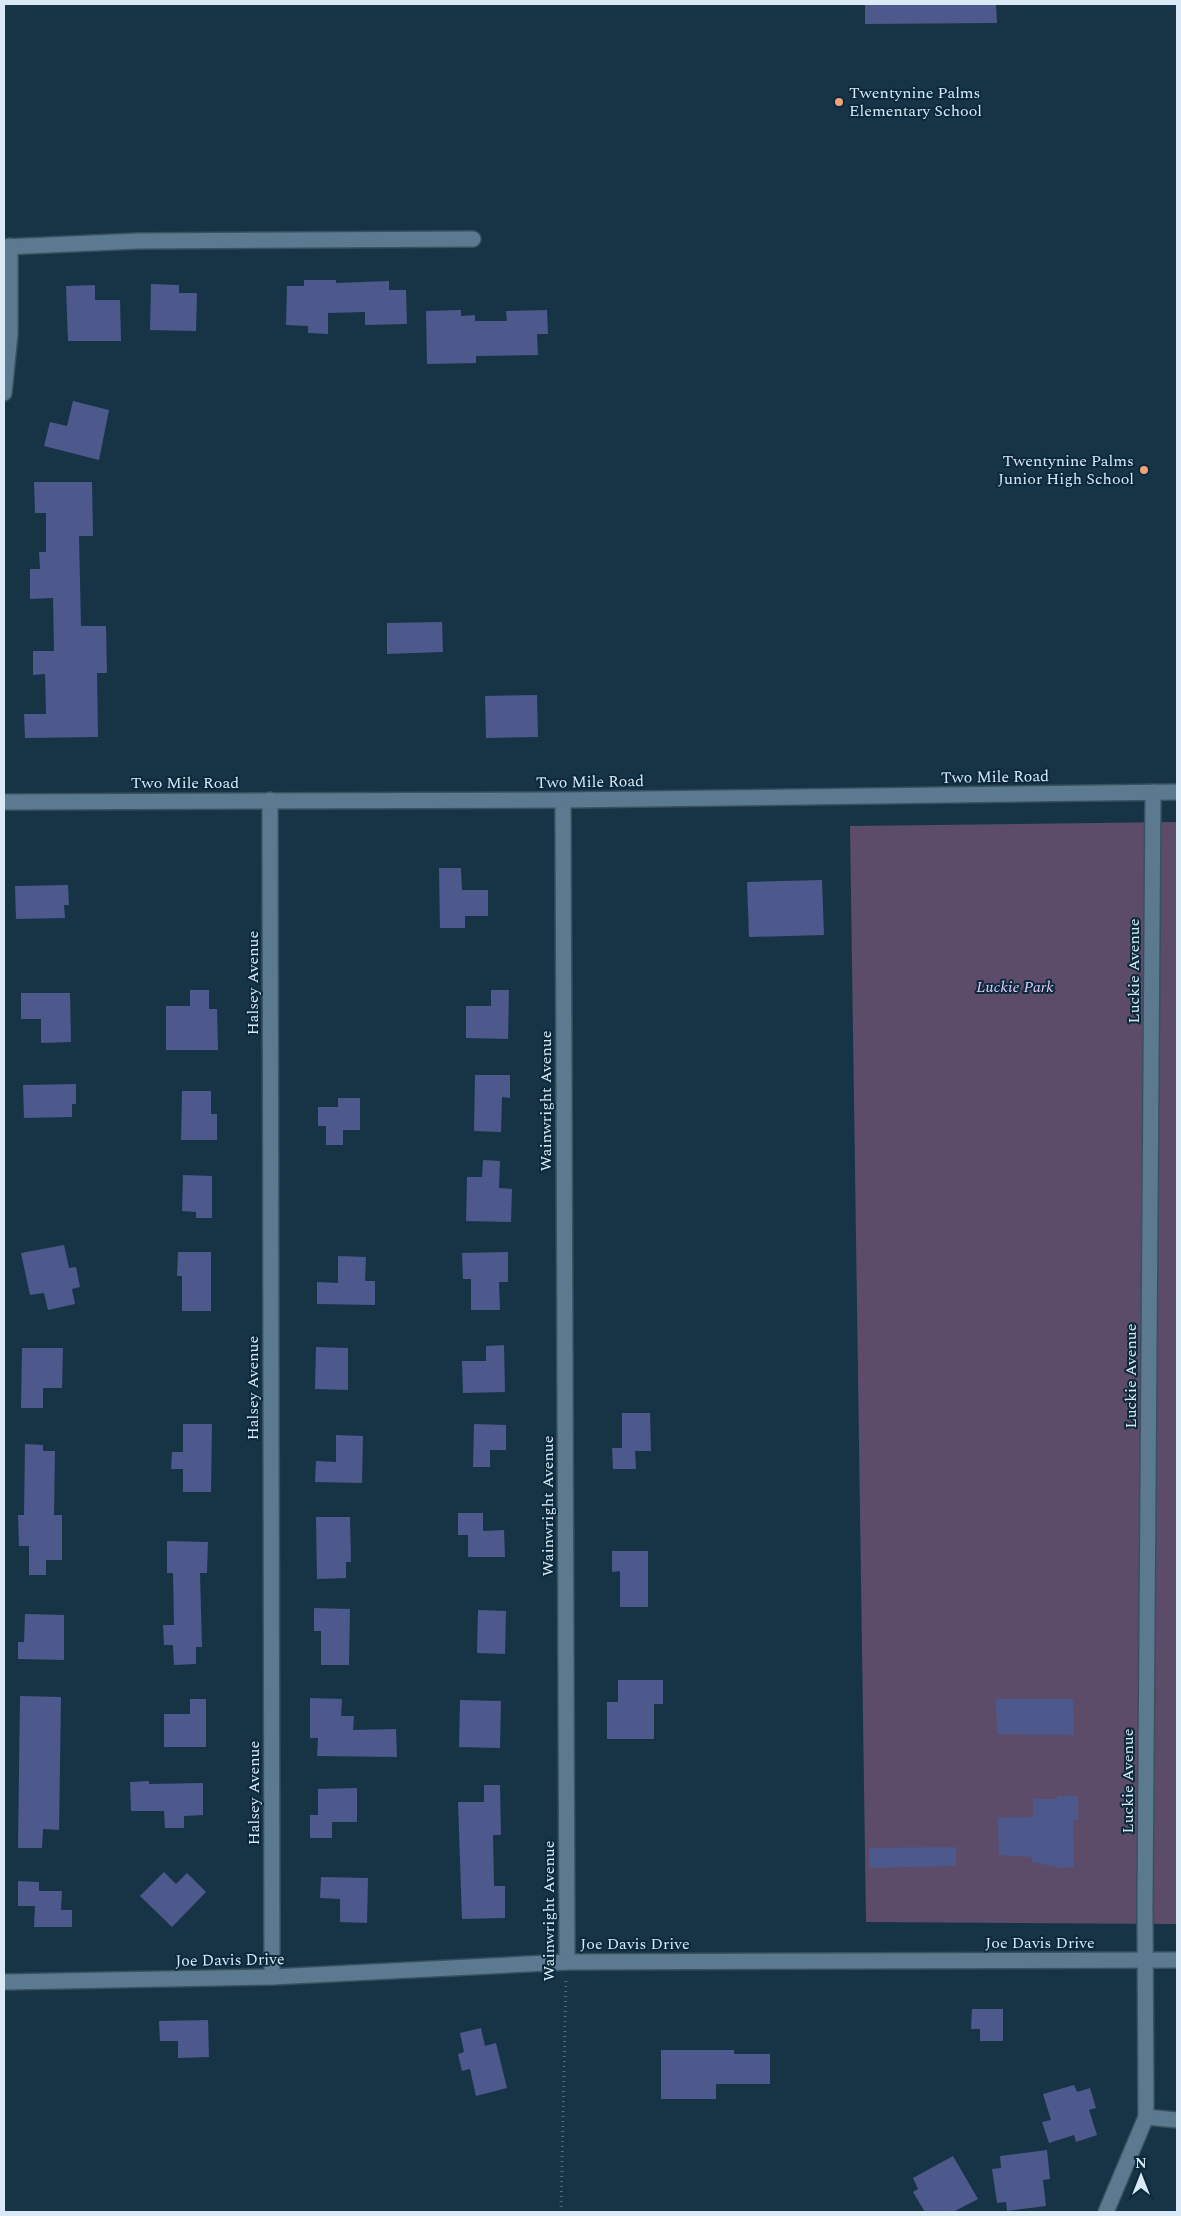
<svg xmlns="http://www.w3.org/2000/svg" width="1181" height="2216" viewBox="0 0 1181 2216" font-family="Spectral,serif">
	<style>
		.green { fill: #5c4c6a }
		.building { fill: #4d588c }
		.lines { fill: none; stroke-linecap: round; stroke-linejoin: round }
		.minor-casing { stroke: #385161; stroke-width: 18 }
		.tertiary-casing { stroke: #385161; stroke-width: 18 }
		.path { stroke: #526b7c; stroke-width: 3; stroke-dasharray: 1 4; stroke-linecap: butt }
		.minor { stroke: #5b798f; stroke-width: 15 }
		.tertiary { stroke: #5b798f; stroke-width: 15 }
		.poi-dot { fill: #efa377; stroke: #0c293c; stroke-width: 2 }
		.labels { text-anchor: middle; dominant-baseline: central; stroke-width: 4; stroke-linejoin: round; paint-order: stroke }
		.poi-label { font-size: 16px; fill: #d9eaf6; stroke: #0c293c; text-anchor: start }
		.street-label { font-size: 16px; fill: #d9eaf6; stroke: #0c293c }
		.park-label { font-size: 16px; font-style: italic; fill: #e3cbfa; stroke: #0c293c }
	</style>
	<rect width="100%" height="100%" fill="#173447"/>
	<!-- green -->
	<polygon class="green" points="1177,822 1177,1924 866,1922 850,826"/>
	<!-- building -->
	<g class="building">
		<polygon points="865,4 996,4 997,23 865,24"/>
		<polygon points="304,280 336,280 336,283 389,281 389,290 406,290 407,324 365,325 365,312 328,313 328,334 308,333 308,326 286,325 287,286 304,286"/>
		<polygon points="151,284 179,285 179,293 197,293 196,331 150,330"/>
		<polygon points="95,285 95,300 120,300 121,341 68,341 66,286"/>
		<polygon points="461,310 461,316 475,315 475,321 507,321 506,311 547,310 548,334 537,334 538,355 476,356 476,363 427,364 426,311"/>
		<polygon points="73,401 109,410 99,460 44,446 50,422 67,426"/>
		<polygon points="34,482 92,482 93,536 79,536 81,626 106,626 107,673 97,673 98,737 25,738 24,714 46,714 45,674 33,675 33,651 54,651 53,598 30,599 30,569 40,569 39,552 46,552 46,513 35,513"/>
		<polygon points="442,622 443,652 387,654 387,623"/>
		<polygon points="537,695 538,737 486,738 485,696"/>
		<polygon points="439,868 461,868 462,890 488,890 488,916 465,916 465,928 440,928"/>
		<polygon points="822,880 824,935 749,937 747,882"/>
		<polygon points="68,885 69,905 64,905 65,918 16,919 15,886"/>
		<polygon points="190,990 209,990 209,1009 217,1009 218,1050 166,1050 166,1006 190,1006"/>
		<polygon points="491,990 509,990 508,1039 466,1038 466,1006 491,1006"/>
		<polygon points="21,993 70,993 71,1042 41,1043 41,1019 21,1019"/>
		<polygon points="475,1075 510,1075 510,1098 502,1097 501,1132 474,1131"/>
		<polygon points="76,1084 76,1104 72,1104 72,1117 24,1118 23,1085"/>
		<polygon points="182,1091 211,1091 211,1114 217,1114 217,1140 181,1140"/>
		<polygon points="338,1098 360,1098 360,1130 343,1130 343,1145 326,1145 326,1126 318,1126 318,1107 338,1107"/>
		<polygon points="483,1160 500,1161 499,1188 512,1189 511,1222 466,1221 467,1177 482,1177"/>
		<polygon points="183,1175 212,1176 212,1218 196,1218 196,1212 182,1211"/>
		<polygon points="64,1245 69,1268 76,1267 80,1287 72,1289 75,1304 48,1310 44,1293 30,1295 21,1253"/>
		<polygon points="178,1252 211,1252 211,1311 182,1311 182,1276 177,1276"/>
		<polygon points="508,1252 508,1282 499,1282 500,1310 471,1310 471,1279 463,1279 462,1253"/>
		<polygon points="338,1256 366,1257 365,1281 375,1281 375,1305 317,1304 317,1282 338,1283"/>
		<polygon points="504,1345 505,1392 463,1393 462,1361 486,1361 486,1346"/>
		<polygon points="316,1347 348,1348 348,1390 315,1389"/>
		<polygon points="22,1348 63,1348 62,1388 43,1388 43,1408 21,1408"/>
		<polygon points="622,1413 650,1413 651,1451 635,1451 636,1469 613,1469 612,1448 622,1448"/>
		<polygon points="183,1424 212,1424 211,1492 183,1492 183,1469 171,1469 172,1452 183,1452"/>
		<polygon points="474,1424 506,1425 506,1450 490,1450 490,1467 473,1467"/>
		<polygon points="336,1435 363,1436 362,1483 315,1482 316,1461 336,1462"/>
		<polygon points="25,1444 43,1445 43,1451 55,1451 54,1515 62,1515 62,1560 46,1560 46,1575 29,1575 29,1546 19,1546 18,1515 24,1515"/>
		<polygon points="458,1513 483,1513 483,1531 504,1530 505,1557 468,1557 468,1535 458,1535"/>
		<polygon points="316,1517 350,1517 351,1562 346,1562 346,1578 317,1579"/>
		<polygon points="167,1541 208,1542 207,1573 200,1573 202,1647 196,1647 196,1664 174,1665 173,1645 164,1645 163,1625 174,1625 173,1573 167,1573"/>
		<polygon points="612,1551 648,1551 648,1607 620,1607 620,1571 612,1572"/>
		<polygon points="314,1608 350,1609 349,1665 321,1665 321,1631 314,1631"/>
		<polygon points="478,1610 506,1611 505,1654 477,1653"/>
		<polygon points="25,1614 64,1615 64,1660 18,1659 18,1642 24,1642"/>
		<polygon points="618,1680 663,1680 663,1704 654,1704 654,1739 607,1739 607,1702 618,1702"/>
		<polygon points="20,1696 61,1697 59,1830 43,1829 42,1848 18,1848"/>
		<polygon points="310,1698 342,1699 341,1716 354,1716 353,1730 396,1729 397,1757 317,1756 318,1738 310,1738"/>
		<polygon points="190,1699 206,1699 206,1747 164,1747 164,1714 190,1714"/>
		<polygon points="996,1699 1073,1699 1074,1735 997,1734"/>
		<polygon points="460,1700 501,1701 500,1748 459,1747"/>
		<polygon points="149,1781 149,1784 203,1783 203,1815 184,1816 184,1828 165,1828 164,1811 131,1811 130,1782"/>
		<polygon points="484,1785 500,1785 501,1835 493,1835 494,1886 505,1886 505,1918 462,1919 458,1802 484,1802"/>
		<polygon points="357,1788 357,1822 332,1822 332,1838 310,1838 310,1815 318,1815 318,1789"/>
		<polygon points="1057,1796 1078,1796 1078,1820 1073,1820 1074,1867 1061,1868 1032,1862 1032,1857 999,1855 998,1818 1033,1817 1033,1799 1057,1799"/>
		<polygon points="956,1847 956,1866 869,1868 869,1848"/>
		<polygon points="164,1872 176,1884 187,1873 206,1892 172,1927 140,1896"/>
		<polygon points="321,1877 368,1878 367,1923 340,1922 340,1899 320,1898"/>
		<polygon points="18,1881 39,1882 39,1891 62,1891 61,1910 72,1910 72,1927 34,1927 35,1906 18,1906"/>
		<polygon points="972,2009 1003,2009 1003,2041 980,2041 980,2029 971,2029"/>
		<polygon points="208,2020 209,2057 178,2058 178,2041 160,2041 159,2021"/>
		<polygon points="481,2028 485,2046 496,2043 507,2088 476,2096 470,2069 462,2071 458,2054 464,2052 460,2033"/>
		<polygon points="661,2050 734,2050 734,2054 770,2054 770,2084 716,2084 716,2099 661,2099"/>
		<polygon points="1074,2085 1077,2092 1090,2088 1096,2108 1089,2110 1097,2135 1076,2142 1074,2135 1049,2143 1042,2122 1051,2120 1043,2094"/>
		<polygon points="1047,2150 1050,2179 1043,2180 1046,2206 1007,2211 1006,2202 997,2203 992,2169 1001,2168 1000,2156"/>
		<polygon points="953,2156 978,2199 953,2212 925,2212 913,2192 918,2189 913,2178"/>
	</g>
	<g class="lines">
		<!-- minor casing -->
		<g class="minor-casing">
			<g id="minor">
				<polyline points="4,247 138,241 473,239"/>
				<polyline points="4,393 10,334 10,246"/>
				<polyline points="270,800 272,1977"/>
				<polyline points="563,800 567,1962"/>
				<polyline points="4,1982 272,1977 567,1962 1177,1960"/>
				<polyline points="1146,2117 1177,2120"/>
				<polyline points="1106,2212 1146,2117 1145,1907 1153,792"/>
			</g>
		</g>
		<!-- tertiary casing -->
		<g class="tertiary-casing">
			<polyline id="tertiary" points="4,802 563,800 1177,792"/>
		</g>
		<!-- path -->
		<polyline class="path" points="561,2212 566,1978"/>
		<!-- minor -->
		<use href="#minor" class="minor"/>
		<!-- tertiary -->
		<use href="#tertiary" class="tertiary"/>
	</g>
	<!-- markers -->
	<g class="poi-dot">
		<circle cx="839" cy="102" r="5"/>
		<circle cx="1144" cy="470" r="5"/>
	</g>
	<g class="labels">
		<!-- poi labels -->
		<g class="poi-label">
			<text x="849" y="93">Twentynine Palms<tspan x="849" dy="18">Elementary School</tspan></text>
			<text x="1134" y="461" text-anchor="end">Twentynine Palms<tspan x="1134" dy="18">Junior High School</tspan></text>
		</g>
		<!-- street labels -->
		<g class="street-label">
			<text transform="translate(995 777) rotate(-1)">Two Mile Road</text>
			<text transform="translate(590 782) rotate(-1)">Two Mile Road</text>
			<text x="185" y="783">Two Mile Road</text>
			<text transform="translate(1134 971) rotate(-90)">Luckie Avenue</text>
			<text transform="translate(253 983) rotate(-90)">Halsey Avenue</text>
			<text transform="translate(546 1101) rotate(-90)">Wainwright Avenue</text>
			<text transform="translate(1131 1376) rotate(-90)">Luckie Avenue</text>
			<text transform="translate(253 1388) rotate(-90)">Halsey Avenue</text>
			<text transform="translate(548 1506) rotate(-90)">Wainwright Avenue</text>
			<text transform="translate(1128 1781) rotate(-90)">Luckie Avenue</text>
			<text transform="translate(254 1793) rotate(-90)">Halsey Avenue</text>
			<text transform="translate(549 1911) rotate(-90)">Wainwright Avenue</text>
			<text x="1040" y="1943">Joe Davis Drive</text>
			<text x="635" y="1944">Joe Davis Drive</text>
			<text transform="translate(230 1960) rotate(-1)">Joe Davis Drive</text>
		</g>
		<!-- park labels -->
		<g class="park-label">
			<text x="1015" y="987">Luckie Park</text>
		</g>
	</g>
	<!-- border -->
	<rect width="1181" height="2216" fill="none" stroke="#d9eaf6" stroke-width="10"/>
	<!-- north arrow -->
	<g transform="translate(1141 2176)" stroke="#0c293c" stroke-width="4" paint-order="stroke">
	<path d="M0-4L9 19L0 12L-9 19Z" fill="#d9eaf6"/>
	<text y="-8" font-size="14" font-weight="bold" text-anchor="middle" fill="#d9eaf6">N</text>
	</g>
</svg>
